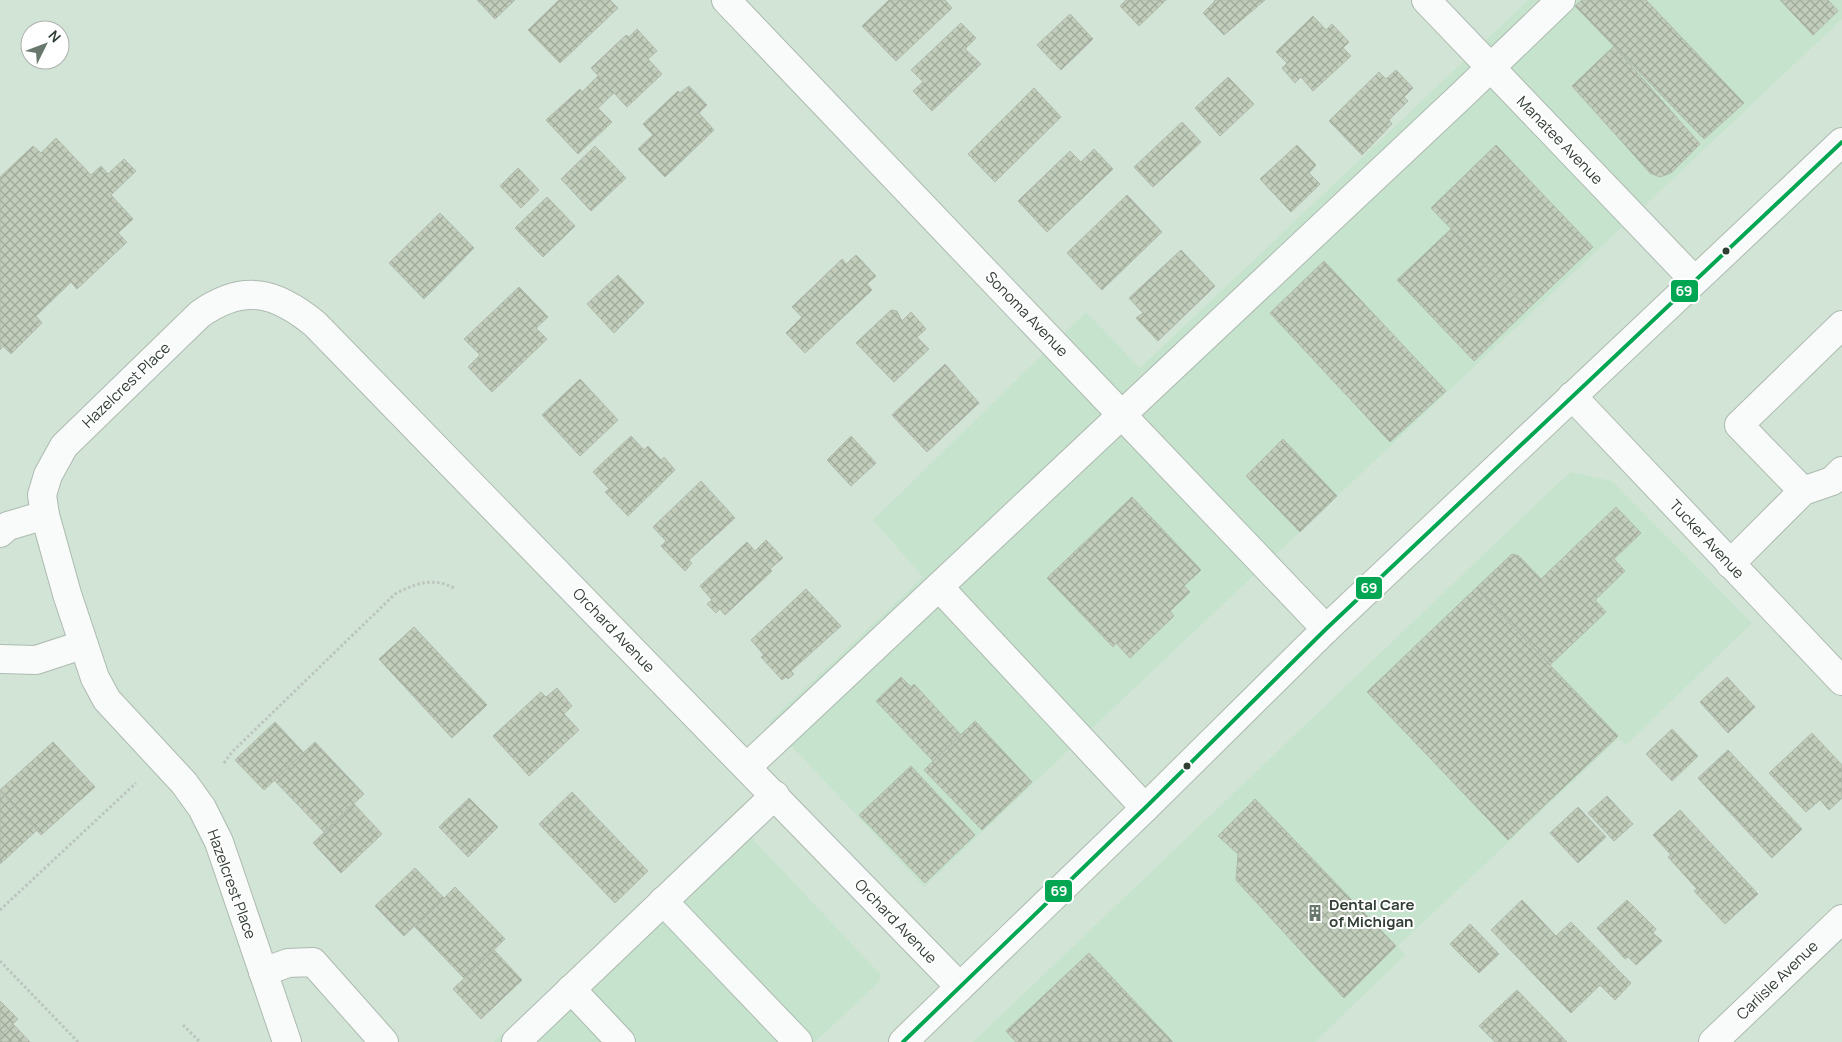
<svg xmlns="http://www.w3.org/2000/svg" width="1842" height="1042" viewBox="0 0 1842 1042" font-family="Manrope,sans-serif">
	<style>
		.built { fill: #c6e3cd }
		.building { fill: url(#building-cross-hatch); stroke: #b0baae }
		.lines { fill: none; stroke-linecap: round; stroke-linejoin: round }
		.minor-casing { stroke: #adbab0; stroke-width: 30 }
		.major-casing { stroke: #adbab0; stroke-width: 30 }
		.path { stroke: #bcc4be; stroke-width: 3; stroke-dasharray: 2.5 2.5; stroke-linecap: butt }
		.minor { stroke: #f8fbf9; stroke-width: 28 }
		.major { stroke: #f8fbf9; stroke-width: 28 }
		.bus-1-casing { stroke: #fff; stroke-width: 8 }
		.bus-1 { stroke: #00a651; stroke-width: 4 }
		.bus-dot { fill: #313e34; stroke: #fff; stroke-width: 2 }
		.labels { text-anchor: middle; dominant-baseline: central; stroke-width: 4; stroke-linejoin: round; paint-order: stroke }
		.street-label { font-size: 15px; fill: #313e34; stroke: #fff }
		.poi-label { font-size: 15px; font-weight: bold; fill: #313e34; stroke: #fff; text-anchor: start }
		.line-badge { stroke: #fff; stroke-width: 2 }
		.badge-label { font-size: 14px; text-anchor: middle; font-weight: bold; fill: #fff }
	</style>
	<defs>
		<pattern id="building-cross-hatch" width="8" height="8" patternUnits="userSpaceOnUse" patternTransform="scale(1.25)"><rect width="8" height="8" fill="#c2cebb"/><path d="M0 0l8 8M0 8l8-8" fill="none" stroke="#9ea999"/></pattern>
	</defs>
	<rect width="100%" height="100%" fill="#d2e4d6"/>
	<!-- built -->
	<g class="built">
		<polygon points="1528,0 1842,0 1842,19 924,887 769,722 923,577 873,520 1086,312 1140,368"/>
		<polygon points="1570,472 1612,481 1752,623 1626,745 1619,738 1398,946 1405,955 1315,1042 973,1042"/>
		<polygon points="732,817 880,974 879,982 815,1042 494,1042"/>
	</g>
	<!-- building -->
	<g class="building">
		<polygon points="477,0 515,0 495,19"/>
		<polygon points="559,0 610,0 618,8 560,63 528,30"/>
		<polygon points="889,0 945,0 952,8 896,61 862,26"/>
		<polygon points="1126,0 1166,0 1139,26 1120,6"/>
		<polygon points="1214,0 1265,0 1224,35 1203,13 1215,1"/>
		<polygon points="1582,0 1646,0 1744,103 1704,139 1575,6"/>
		<polygon points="1780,0 1828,0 1838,11 1813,35"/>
		<polygon points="1070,14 1093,39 1061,70 1037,45"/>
		<polygon points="1313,16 1326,30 1332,24 1349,42 1343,48 1351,56 1313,91 1301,77 1295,83 1282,68 1287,63 1276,52"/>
		<polygon points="961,23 976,38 965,49 981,64 932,111 913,91 923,82 911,70"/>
		<polygon points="637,29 657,51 648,59 662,74 627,107 591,68 626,35 629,37"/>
		<polygon points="1614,46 1700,144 1671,173 1660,177 1650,173 1572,86"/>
		<polygon points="1396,70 1413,88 1404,97 1408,101 1389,120 1392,124 1362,155 1329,121 1379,72 1386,79"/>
		<polygon points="598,76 614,93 598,108 612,122 578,154 546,120 580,89 582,92"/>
		<polygon points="1228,77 1254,104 1220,136 1195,108"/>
		<polygon points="689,86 707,105 699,113 714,130 665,177 638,149 653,135 643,124 678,91 680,93"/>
		<polygon points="1034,88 1061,117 995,182 968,154"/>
		<polygon points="1182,122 1201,142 1153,187 1134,167"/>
		<polygon points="56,138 91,175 101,166 108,174 124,159 136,171 111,195 133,219 118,233 127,242 77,289 71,282 36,316 42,323 11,354 3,346 0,350 0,177 33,146 41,153"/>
		<polygon points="1297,145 1316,165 1309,173 1320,184 1291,212 1260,179"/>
		<polygon points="1496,145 1593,247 1528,309 1431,208"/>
		<polygon points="595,146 626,178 591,211 561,179"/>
		<polygon points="1094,149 1113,169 1047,232 1018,201 1070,151 1081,162"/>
		<polygon points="518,168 539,190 521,208 500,186"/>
		<polygon points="1127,195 1162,232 1102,290 1067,253"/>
		<polygon points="547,197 575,226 543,257 515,228"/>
		<polygon points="440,213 474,248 424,299 389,263"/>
		<polygon points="1451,229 1528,309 1474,361 1397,280"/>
		<polygon points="1181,250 1215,286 1158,341 1136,318 1143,313 1129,298"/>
		<polygon points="856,255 876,276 867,284 872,290 805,353 786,333 802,317 792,307 842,259 846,264"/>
		<polygon points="1324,261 1446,391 1390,442 1270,313"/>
		<polygon points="618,275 644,303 614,333 587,304"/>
		<polygon points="519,287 548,317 536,328 547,339 492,392 468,367 480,355 464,339"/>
		<polygon points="891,310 897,311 902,321 911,312 926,329 917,337 929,349 894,382 856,343"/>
		<polygon points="945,364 979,403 927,452 892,415"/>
		<polygon points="580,379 618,420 580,456 542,415"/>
		<polygon points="631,436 644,450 648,446 661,460 664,457 675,470 628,516 605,492 609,489 593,472"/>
		<polygon points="851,436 876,463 851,486 827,460"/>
		<polygon points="1283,439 1337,496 1300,532 1246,476"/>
		<polygon points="701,481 735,518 689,560 692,563 685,571 661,546 666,541 653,527"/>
		<polygon points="1132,497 1201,570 1184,586 1190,592 1170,611 1174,616 1130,658 1116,643 1113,647 1047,578"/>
		<polygon points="1616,507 1641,533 1614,559 1625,571 1595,600 1606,612 1550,665 1476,588 1512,554 1519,556 1541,579"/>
		<polygon points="766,540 783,558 770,569 772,571 725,615 720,609 716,613 707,604 712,600 700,586 747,542 755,551"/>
		<polygon points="1476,588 1618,736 1508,840 1367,692"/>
		<polygon points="806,589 841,626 791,671 794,674 788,679 786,677 782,680 761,657 764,655 751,640"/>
		<polygon points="414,627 487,705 452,738 379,659"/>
		<polygon points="901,677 911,687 914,684 961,735 933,761 876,701"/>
		<polygon points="1727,677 1755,707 1728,733 1700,702"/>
		<polygon points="557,688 572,706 564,714 579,730 529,776 493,736 541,692 546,697"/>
		<polygon points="975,721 1032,782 982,830 924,770"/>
		<polygon points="275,722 304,753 264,790 235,760"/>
		<polygon points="1672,729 1698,756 1672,781 1646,754"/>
		<polygon points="1812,733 1842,765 1842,798 1829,810 1820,800 1806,812 1769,773"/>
		<polygon points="53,742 95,787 41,835 0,790"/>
		<polygon points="315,742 364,794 324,832 274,780"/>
		<polygon points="1728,750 1802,829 1772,858 1698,778"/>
		<polygon points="911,766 975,835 925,883 859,815"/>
		<polygon points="0,791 37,830 0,864"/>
		<polygon points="572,792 648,871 615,903 539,824"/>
		<polygon points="1607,796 1633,824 1614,841 1588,813"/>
		<polygon points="469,798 498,827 468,857 439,827"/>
		<polygon points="1255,799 1396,946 1344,998 1236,880 1238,854 1218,836"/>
		<polygon points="354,804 382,834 341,873 313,843"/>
		<polygon points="1578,807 1606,837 1578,863 1550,833"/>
		<polygon points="1680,810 1758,894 1725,924 1694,891 1697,889 1668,857 1671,855 1653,835"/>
		<polygon points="415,868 444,898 404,936 375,906"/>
		<polygon points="455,887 505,939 464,978 415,927"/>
		<polygon points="1522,900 1556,936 1571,922 1631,983 1615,1000 1600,985 1571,1013 1491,930"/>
		<polygon points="1627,900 1656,929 1653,933 1662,941 1636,965 1628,957 1625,959 1597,928"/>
		<polygon points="1470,924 1499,954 1479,973 1450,944"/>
		<polygon points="494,950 522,980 481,1019 453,989"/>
		<polygon points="1089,953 1173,1042 1016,1042 1006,1031"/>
		<polygon points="1517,990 1567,1042 1495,1042 1479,1026"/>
		<polygon points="0,1001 18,1019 0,1036"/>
		<polygon points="13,1024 30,1042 0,1042 0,1036"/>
	</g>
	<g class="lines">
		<!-- minor casing -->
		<g class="minor-casing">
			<g id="minor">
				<polyline points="726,0 1326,629"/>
				<polyline points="1426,0 1694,280"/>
				<polyline points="1572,396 1842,681"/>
				<polyline points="1803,491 1739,425 1842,325"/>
				<polyline points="0,533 8,526 45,515"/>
				<polyline points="1730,564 1803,491 1832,481 1842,471"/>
				<polyline points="939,587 1145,808"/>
				<polyline points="0,659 36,660 82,645"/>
				<polyline points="747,767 1461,96 1561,0"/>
				<polyline points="663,901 798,1042"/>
				<polyline points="263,972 288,963 313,962 384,1042"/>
				<polyline points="571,989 621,1042"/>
				<path d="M287,1042L219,842L202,808L184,783L107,700L95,678L67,594L45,515L42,495L48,475L64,446L200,314C244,283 276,292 315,324L960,987"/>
				<polyline points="516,1042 775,795"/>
				<polyline points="1713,1042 1842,919"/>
			</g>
		</g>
		<!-- major casing -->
		<g class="major-casing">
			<polyline id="major" points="903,1042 1145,808 1326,629 1842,142"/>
		</g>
		<!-- path -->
		<g class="path">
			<path d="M224,763L232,752L395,594C416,583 433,577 454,588"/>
			<polyline points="0,910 136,783"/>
			<polyline points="0,961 78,1042"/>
			<polyline points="183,1025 200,1042"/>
		</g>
		<!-- minor -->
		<use href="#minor" class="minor"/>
		<!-- major -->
		<use href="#major" class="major"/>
		<!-- bus-1 casing -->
		<g class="bus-1-casing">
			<polyline id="bus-1" points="903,1042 1145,808 1326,629 1842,142"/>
		</g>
		<!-- bus-1 -->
		<use href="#bus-1" class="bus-1"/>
	</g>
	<!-- icons -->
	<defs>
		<g id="building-bare" transform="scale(1.35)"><path d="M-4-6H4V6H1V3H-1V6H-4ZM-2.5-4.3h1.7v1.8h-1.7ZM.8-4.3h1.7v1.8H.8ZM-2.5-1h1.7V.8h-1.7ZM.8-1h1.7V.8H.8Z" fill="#69786d" stroke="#fff" stroke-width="2.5" paint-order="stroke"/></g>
	</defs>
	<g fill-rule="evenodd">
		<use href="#building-bare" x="1315" y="913"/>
	</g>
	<!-- markers -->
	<g class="bus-dot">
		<circle cx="1726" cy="251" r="4.5"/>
		<circle cx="1187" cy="766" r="4.5"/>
	</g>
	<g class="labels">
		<!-- street labels -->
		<g class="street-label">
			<text transform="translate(1560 140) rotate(46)">Manatee Avenue</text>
			<text transform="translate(1027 314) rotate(46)">Sonoma Avenue</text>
			<text transform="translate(126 385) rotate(-44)">Hazelcrest Place</text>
			<text transform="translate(1707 539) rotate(47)">Tucker Avenue</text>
			<text transform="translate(614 630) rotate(46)">Orchard Avenue</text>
			<text transform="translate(232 884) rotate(70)">Hazelcrest Place</text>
			<text transform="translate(896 921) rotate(46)">Orchard Avenue</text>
			<text transform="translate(1777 980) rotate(-44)">Carlisle Avenue</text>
		</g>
		<!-- poi labels -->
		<g class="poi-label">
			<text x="1329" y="904">Dental Care<tspan x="1329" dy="17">of Michigan</tspan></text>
		</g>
	</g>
	<g class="line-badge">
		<rect x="1670" y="279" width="29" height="24" rx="5" fill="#00a651"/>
		<rect x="1355" y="576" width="28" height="24" rx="5" fill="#00a651"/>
		<rect x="1044" y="879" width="29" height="24" rx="5" fill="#00a651"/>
	</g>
	<g class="badge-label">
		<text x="1684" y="296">69</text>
		<text x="1369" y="593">69</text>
		<text x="1059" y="896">69</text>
	</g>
	<!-- north arrow -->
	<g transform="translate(45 45) rotate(48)"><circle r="24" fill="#ffffff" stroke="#adb2ae"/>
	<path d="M0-4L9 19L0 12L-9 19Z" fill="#69786d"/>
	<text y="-8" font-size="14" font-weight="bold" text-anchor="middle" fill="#313e34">N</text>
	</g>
</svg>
